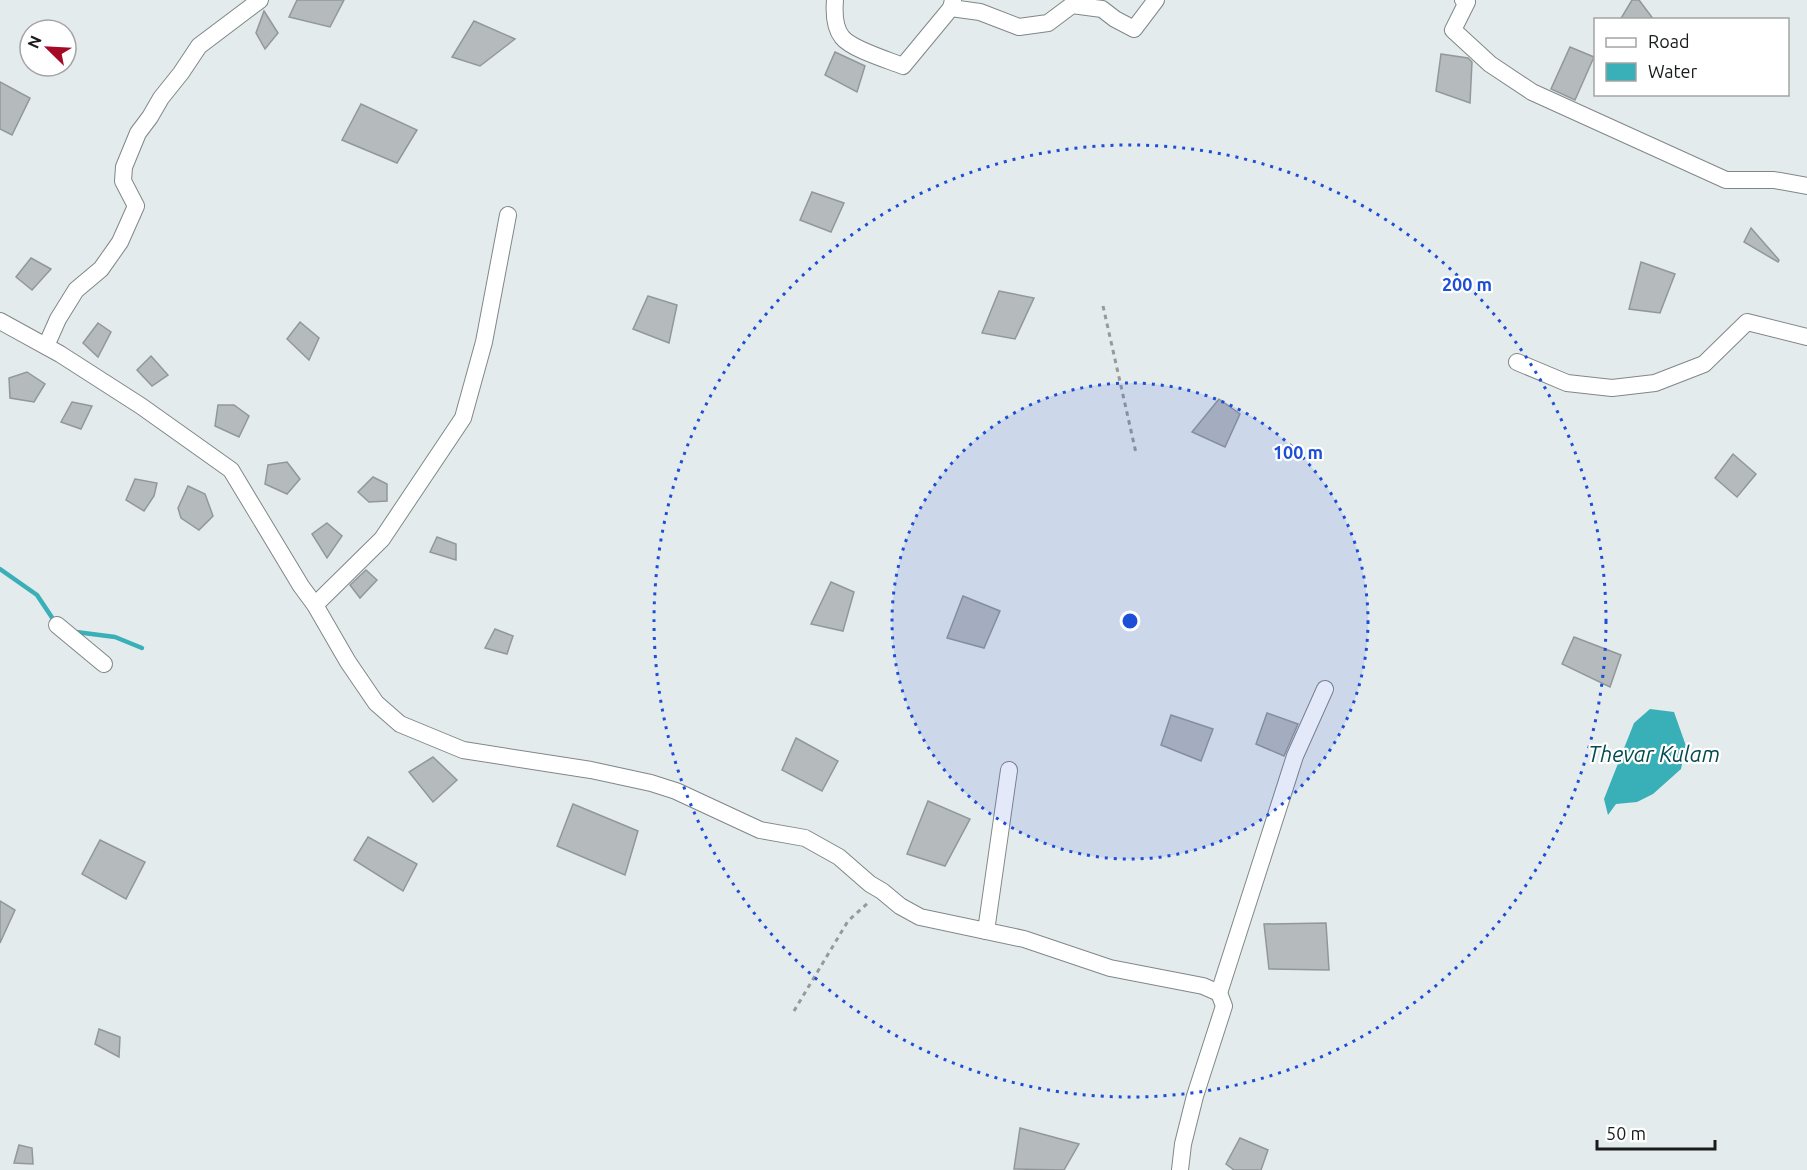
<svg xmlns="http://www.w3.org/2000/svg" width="1807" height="1170" viewBox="0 0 1807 1170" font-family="Ubuntu,sans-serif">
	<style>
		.water { fill: #39afb7 }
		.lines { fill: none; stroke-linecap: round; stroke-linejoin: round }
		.stream { stroke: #39afb7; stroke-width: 4.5 }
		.building { fill: #b5bbbc; stroke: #929899; stroke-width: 1.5 }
		.street-casing { stroke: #818788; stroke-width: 18 }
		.path { stroke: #959a9a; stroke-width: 3; stroke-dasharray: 4.5 4.5; stroke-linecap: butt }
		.street { stroke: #fff; stroke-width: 16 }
		.ring { fill: none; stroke: #1d4ed8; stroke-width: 3; stroke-dasharray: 3 6 }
		.labels { text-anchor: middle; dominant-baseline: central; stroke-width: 4.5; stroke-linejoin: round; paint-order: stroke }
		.water-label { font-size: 22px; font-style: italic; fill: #044c50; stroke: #fff }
		.centre { fill: #1d4ed8; stroke: #fff; stroke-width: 3 }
		.ring-label { font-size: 18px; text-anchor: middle; font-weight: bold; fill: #1d4ed8; stroke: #fff; stroke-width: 4.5; stroke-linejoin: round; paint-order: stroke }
	</style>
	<rect width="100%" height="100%" fill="#e4ebec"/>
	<!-- water -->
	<polygon class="water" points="1650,709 1674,712 1686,746 1681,769 1653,794 1637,802 1616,804 1608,815 1604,799 1634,723"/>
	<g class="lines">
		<!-- stream -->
		<g class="stream">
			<polyline points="0,569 37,595 55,622"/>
			<polyline points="76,632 115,637 142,648"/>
		</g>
	</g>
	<!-- building -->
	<g class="building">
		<polygon points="297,0 344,0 330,27 289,17"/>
		<polygon points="1632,0 1639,0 1654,20 1620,20"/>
		<polygon points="264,11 278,33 265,49 256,33"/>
		<polygon points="474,21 515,39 480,66 452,57"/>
		<polygon points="1570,47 1594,57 1575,100 1551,89"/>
		<polygon points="835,52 865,66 857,92 825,75"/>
		<polygon points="1441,54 1468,58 1472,62 1470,103 1436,91"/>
		<polygon points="0,82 30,98 12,135 0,129"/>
		<polygon points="361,104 417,130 397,163 342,140"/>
		<polygon points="812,192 844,203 831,232 800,220"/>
		<polygon points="1751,228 1779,260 1778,262 1744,242"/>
		<polygon points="31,258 51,269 32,290 16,277"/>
		<polygon points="1641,262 1675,274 1660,313 1629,309"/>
		<polygon points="999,291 1034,298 1015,339 982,333"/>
		<polygon points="648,296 677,305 669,343 633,329"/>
		<polygon points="300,322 319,338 309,360 287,339"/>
		<polygon points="98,323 111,332 98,357 83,343"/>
		<polygon points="151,356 168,375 152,386 137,370"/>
		<polygon points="27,372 45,384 34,402 10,398 9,378"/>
		<polygon points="1219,399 1240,414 1225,447 1192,432"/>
		<polygon points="72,402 92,406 81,429 61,422"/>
		<polygon points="218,405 234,405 249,416 239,437 215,426"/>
		<polygon points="1733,454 1756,474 1737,497 1715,478"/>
		<polygon points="287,462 300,479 287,494 265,484 268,465"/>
		<polygon points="373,477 387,484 387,501 369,502 358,492"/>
		<polygon points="135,479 157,483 154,496 144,511 126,500"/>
		<polygon points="188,486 205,494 213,516 199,530 181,518 178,508"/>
		<polygon points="327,523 342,536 327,558 312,534"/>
		<polygon points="437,537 456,544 456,560 430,552"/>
		<polygon points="366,570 377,580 360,598 350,585"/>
		<polygon points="831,582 854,592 843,631 811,624"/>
		<polygon points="963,596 1000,611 984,648 947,638"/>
		<polygon points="495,629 513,636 507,654 485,648"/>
		<polygon points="1574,637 1621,655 1610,687 1562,664"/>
		<polygon points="1267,713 1298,724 1284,756 1256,744"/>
		<polygon points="1171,715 1213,729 1201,761 1161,745"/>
		<polygon points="796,738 838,761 822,791 782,770"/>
		<polygon points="433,757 457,780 433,802 409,772"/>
		<polygon points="928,801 970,819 945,866 907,854"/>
		<polygon points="573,804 638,831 625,875 557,846"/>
		<polygon points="368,837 417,864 403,891 354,860"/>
		<polygon points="100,840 145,862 126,899 82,874"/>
		<polygon points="0,901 15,910 0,943"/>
		<polygon points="1326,923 1329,970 1269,969 1264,924"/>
		<polygon points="99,1029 120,1037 119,1057 95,1044"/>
		<polygon points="1020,1128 1079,1144 1064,1170 1014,1169"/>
		<polygon points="1240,1138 1268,1150 1261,1170 1234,1170 1226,1164"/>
		<polygon points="19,1145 32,1148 33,1164 14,1163"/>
	</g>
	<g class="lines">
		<!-- street casing -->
		<g class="street-casing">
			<g id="street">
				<path d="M835,0C834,12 834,27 842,37C851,49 888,60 903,66L951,8L953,0"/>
				<polyline points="1463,0 1467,2 1453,30 1490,64 1532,92 1726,180 1774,180 1807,186"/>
				<polyline points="951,8 980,12 1019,27 1048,23 1072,5 1102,9 1115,19 1134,29 1156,0"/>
				<polyline points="0,321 60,354 141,406 231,470 301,586 315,605 348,662 376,703 400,724 463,750 591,770 651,783 676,791 760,830 805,838 839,857 870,884 882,891 900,906 920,917 1024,939 1110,968 1203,986 1219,993 1224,1006 1195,1096 1183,1144 1180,1170"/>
				<polyline points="46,346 58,319 76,290 101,269 120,242 136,206 123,181 124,167 138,133 150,117 161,98 181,73 199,46 260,0"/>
				<polyline points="1517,362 1567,383 1612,388 1655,383 1704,364 1747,322 1807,337"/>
				<polyline points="315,605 382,539 463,418 484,342 508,215"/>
				<polyline points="57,625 104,664"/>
				<polyline points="986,931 1009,770"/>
				<polyline points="1219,993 1295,756 1325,689"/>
			</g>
		</g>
		<!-- path -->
		<g class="path">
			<polyline points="1103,306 1136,453"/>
			<polyline points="794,1011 848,921 869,902"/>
		</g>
		<!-- street -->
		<use href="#street" class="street"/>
	</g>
	<!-- distance rings -->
	<circle cx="1130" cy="621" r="238" fill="#1d4ed8" fill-opacity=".12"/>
	<g class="ring">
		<circle cx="1130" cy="621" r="238"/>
		<circle cx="1130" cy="621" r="476"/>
	</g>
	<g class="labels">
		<!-- water labels -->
		<g class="water-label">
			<text x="1654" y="753">Thevar Kulam</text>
		</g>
	</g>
	<circle cx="1130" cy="621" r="9" class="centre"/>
	<g class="ring-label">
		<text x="1467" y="291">200 m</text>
		<text x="1298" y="459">100 m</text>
	</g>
	<!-- legend -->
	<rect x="1594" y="18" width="195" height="78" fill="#ffffff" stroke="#a3a4a4" stroke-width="1.5"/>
	<rect x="1606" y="38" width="30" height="9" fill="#ffffff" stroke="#a3a4a4" stroke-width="1.5"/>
	<text x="1648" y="48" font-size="18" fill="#191b1b">Road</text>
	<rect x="1606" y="63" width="30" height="18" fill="#39afb7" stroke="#a3a4a4" stroke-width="1.5"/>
	<text x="1648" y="78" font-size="18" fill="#191b1b">Water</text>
	<!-- north arrow -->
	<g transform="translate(48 48) rotate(294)"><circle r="28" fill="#ffffff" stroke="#a3a4a4" stroke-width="1.5"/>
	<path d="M0-4.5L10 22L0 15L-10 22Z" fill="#a50926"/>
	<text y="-9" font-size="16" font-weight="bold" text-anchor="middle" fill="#191b1b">N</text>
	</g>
	<!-- scale -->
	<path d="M1597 1140v9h118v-9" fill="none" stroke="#191b1b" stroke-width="3"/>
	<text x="1606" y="1140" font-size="18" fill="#191b1b" stroke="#ffffff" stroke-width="4.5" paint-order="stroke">50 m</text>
</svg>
